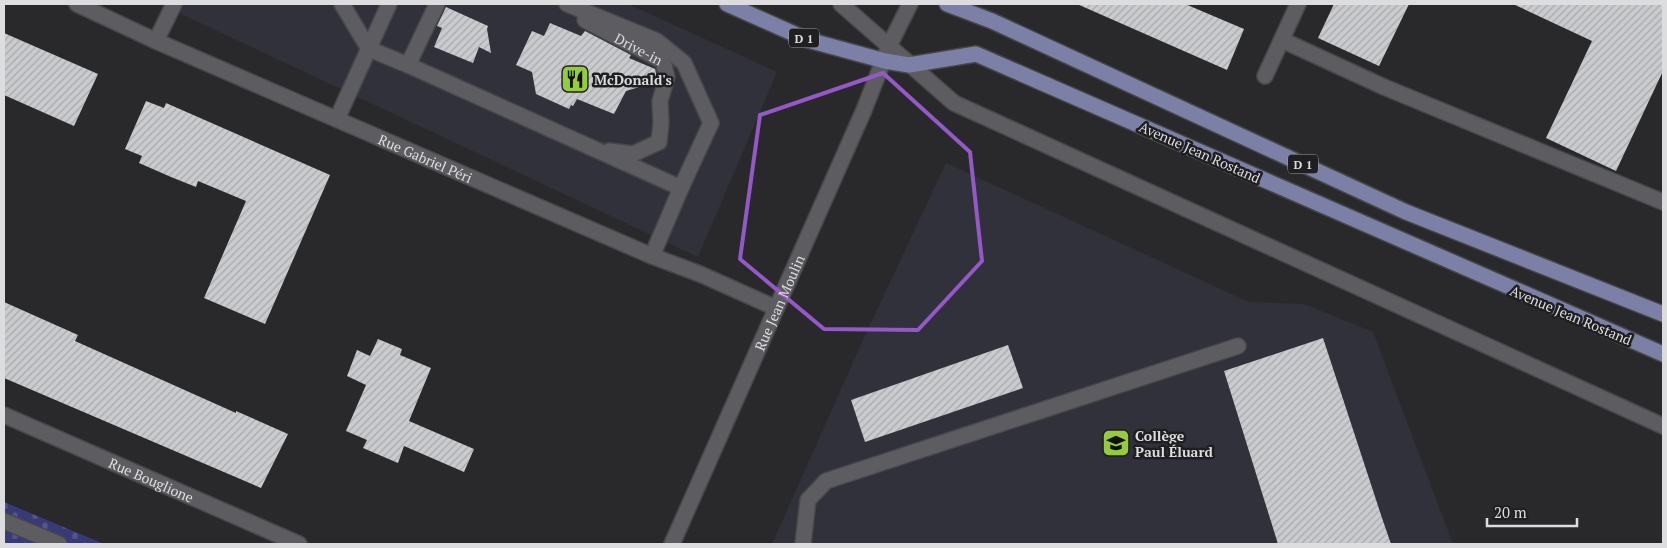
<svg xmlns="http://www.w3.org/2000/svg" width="1667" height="548" viewBox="0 0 1667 548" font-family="'PT Serif',serif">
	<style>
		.built { fill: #30313a }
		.cemetery { fill: url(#cemetery-stones) }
		.building { fill: url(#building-hatch) }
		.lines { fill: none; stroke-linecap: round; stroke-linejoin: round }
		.minor-casing { stroke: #464749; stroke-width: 18 }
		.major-casing { stroke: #464749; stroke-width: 18 }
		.minor { stroke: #5d5d61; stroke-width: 15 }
		.major { stroke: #7c80a7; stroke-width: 15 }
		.marked { fill: none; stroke: #9458c7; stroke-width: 4; stroke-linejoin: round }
		.labels { text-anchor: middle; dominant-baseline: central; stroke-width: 5; stroke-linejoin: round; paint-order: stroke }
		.shield { fill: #1f1f22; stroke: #a4a4a6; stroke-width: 1 }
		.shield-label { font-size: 12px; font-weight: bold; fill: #dddddf }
		.street-label { font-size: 14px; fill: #dddddf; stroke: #1f1f22 }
		.poi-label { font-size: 14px; font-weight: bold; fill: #dddddf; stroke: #1f1f22; text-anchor: start }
	</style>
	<defs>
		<pattern id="cemetery-stones" width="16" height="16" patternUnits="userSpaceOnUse" patternTransform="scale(1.25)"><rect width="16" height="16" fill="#373a76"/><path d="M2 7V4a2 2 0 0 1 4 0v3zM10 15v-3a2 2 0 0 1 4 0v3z" fill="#545689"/></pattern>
		<pattern id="building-hatch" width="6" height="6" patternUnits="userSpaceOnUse" patternTransform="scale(1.25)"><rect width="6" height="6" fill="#cacbce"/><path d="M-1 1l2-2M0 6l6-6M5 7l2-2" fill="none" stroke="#a8a9ab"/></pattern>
	</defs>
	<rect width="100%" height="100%" fill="#29292c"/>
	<!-- built -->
	<g class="built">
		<polygon points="160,4 628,4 777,72 698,257"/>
		<polygon points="946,163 1249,302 1304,304 1373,332 1453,544 772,544 862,342"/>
	</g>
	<!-- cemetery -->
	<polygon class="cemetery" points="4,502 104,544 4,544"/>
	<!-- building -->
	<g class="building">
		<polygon points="1077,4 1185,4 1244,29 1227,70"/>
		<polygon points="1334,4 1409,4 1379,66 1318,38"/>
		<polygon points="1513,4 1663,4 1663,71 1616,171 1546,138 1592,41"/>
		<polygon points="446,7 488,26 487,29 491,53 479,47 473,63 434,47 442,28 437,26"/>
		<polygon points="550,23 581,36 585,31 631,55 629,58 655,69 657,77 656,82 626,91 614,114 577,99 573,106 571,105 569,109 536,94 532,72 516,65 532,31 544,36"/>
		<polygon points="4,33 98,74 74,126 4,95"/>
		<polygon points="146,101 164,108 166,103 330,175 265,324 204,298 246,201 198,181 196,187 171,177 139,163 142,156 125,149"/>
		<polygon points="4,302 78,335 75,341 236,413 236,411 288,434 261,488 4,378"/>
		<polygon points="1323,338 1382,518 1391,544 1278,544 1224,371"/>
		<polygon points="378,339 402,349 400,355 431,368 409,421 474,449 464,472 404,446 398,463 363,448 367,440 346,431 366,385 347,376 357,350 370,356"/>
		<polygon points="1008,345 1023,388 865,442 851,400"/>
	</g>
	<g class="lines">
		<!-- minor casing -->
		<g class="minor-casing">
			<g id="minor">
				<path id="s1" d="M77,4L156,41L652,256L700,274L776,308"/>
				<polyline points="342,4 369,49 408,65"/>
				<polyline points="437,4 408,65 681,188"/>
				<polyline points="567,4 657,41 684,63 711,123 681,188 652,256"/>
				<polyline points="841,4 954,103 1663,426"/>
				<path id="s2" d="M585,20L663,61L667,77L660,101L661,123L659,142L633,154L609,151"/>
				<polyline points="1282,40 1384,87 1663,202"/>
				<polyline points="156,41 174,4"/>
				<polyline points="1265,76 1298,4"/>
				<polyline points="337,119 389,4"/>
				<path id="s3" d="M4,415L299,544"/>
				<polyline points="4,521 59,544"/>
				<path id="s4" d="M672,544L864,110L889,46L910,4"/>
				<polyline points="803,544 808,500 826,481 1238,346"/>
			</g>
		</g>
		<!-- major casing -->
		<g class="major-casing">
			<g id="major">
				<polyline points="727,4 808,40 885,61 909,65 976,54 1663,354"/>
				<polyline points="947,4 992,21 1406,212 1663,314"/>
			</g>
		</g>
		<!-- minor -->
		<use href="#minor" class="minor"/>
		<!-- major -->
		<use href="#major" class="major"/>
	</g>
	<!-- marked area -->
	<path class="marked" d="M883,73L970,152L982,261L918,330L824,329L740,259L760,115Z"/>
	<!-- icons -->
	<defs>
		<g id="restaurant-square" transform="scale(1.4375)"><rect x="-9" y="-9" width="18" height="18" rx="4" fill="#94cc3c" stroke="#1f1f22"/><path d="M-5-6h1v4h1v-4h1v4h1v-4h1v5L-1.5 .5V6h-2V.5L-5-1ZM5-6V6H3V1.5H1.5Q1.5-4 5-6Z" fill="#111"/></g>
		<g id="school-square" transform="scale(1.4375)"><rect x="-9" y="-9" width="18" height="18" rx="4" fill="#94cc3c" stroke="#1f1f22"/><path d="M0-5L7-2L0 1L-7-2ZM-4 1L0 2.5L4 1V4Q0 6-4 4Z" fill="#111"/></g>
	</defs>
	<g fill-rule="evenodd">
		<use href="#restaurant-square" x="575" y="79"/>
		<use href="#school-square" x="1116" y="443"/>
	</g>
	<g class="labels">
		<!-- shield labels -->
		<g class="shield">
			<rect x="789" y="28.5" width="30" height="19" rx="4"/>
			<rect x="1288" y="154.5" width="30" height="19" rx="4"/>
		</g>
		<g class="shield-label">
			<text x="804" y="38">D 1</text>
			<text x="1303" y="164">D 1</text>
		</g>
		<!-- street labels -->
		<g class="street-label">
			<text stroke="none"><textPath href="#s2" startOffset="61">Drive-in</textPath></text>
			<text transform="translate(1200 152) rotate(24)">Avenue Jean Rostand</text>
			<text stroke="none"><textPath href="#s1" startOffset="381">Rue Gabriel Péri</textPath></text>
			<text stroke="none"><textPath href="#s4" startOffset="264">Rue Jean Moulin</textPath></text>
			<text transform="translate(1571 315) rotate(23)">Avenue Jean Rostand</text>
			<text stroke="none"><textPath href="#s3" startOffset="161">Rue Bouglione</textPath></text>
		</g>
		<!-- poi labels -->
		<g class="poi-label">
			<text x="594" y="79">McDonald's</text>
			<text x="1135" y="435">Collège<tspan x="1135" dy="16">Paul Éluard</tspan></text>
		</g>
	</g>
	<!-- border -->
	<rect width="1667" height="548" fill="none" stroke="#dddddf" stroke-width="10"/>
	<!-- scale -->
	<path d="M1487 518v8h90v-8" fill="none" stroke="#dddddf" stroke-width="2.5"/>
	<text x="1494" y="518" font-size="15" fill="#dddddf" stroke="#1f1f22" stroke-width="4" paint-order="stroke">20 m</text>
</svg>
